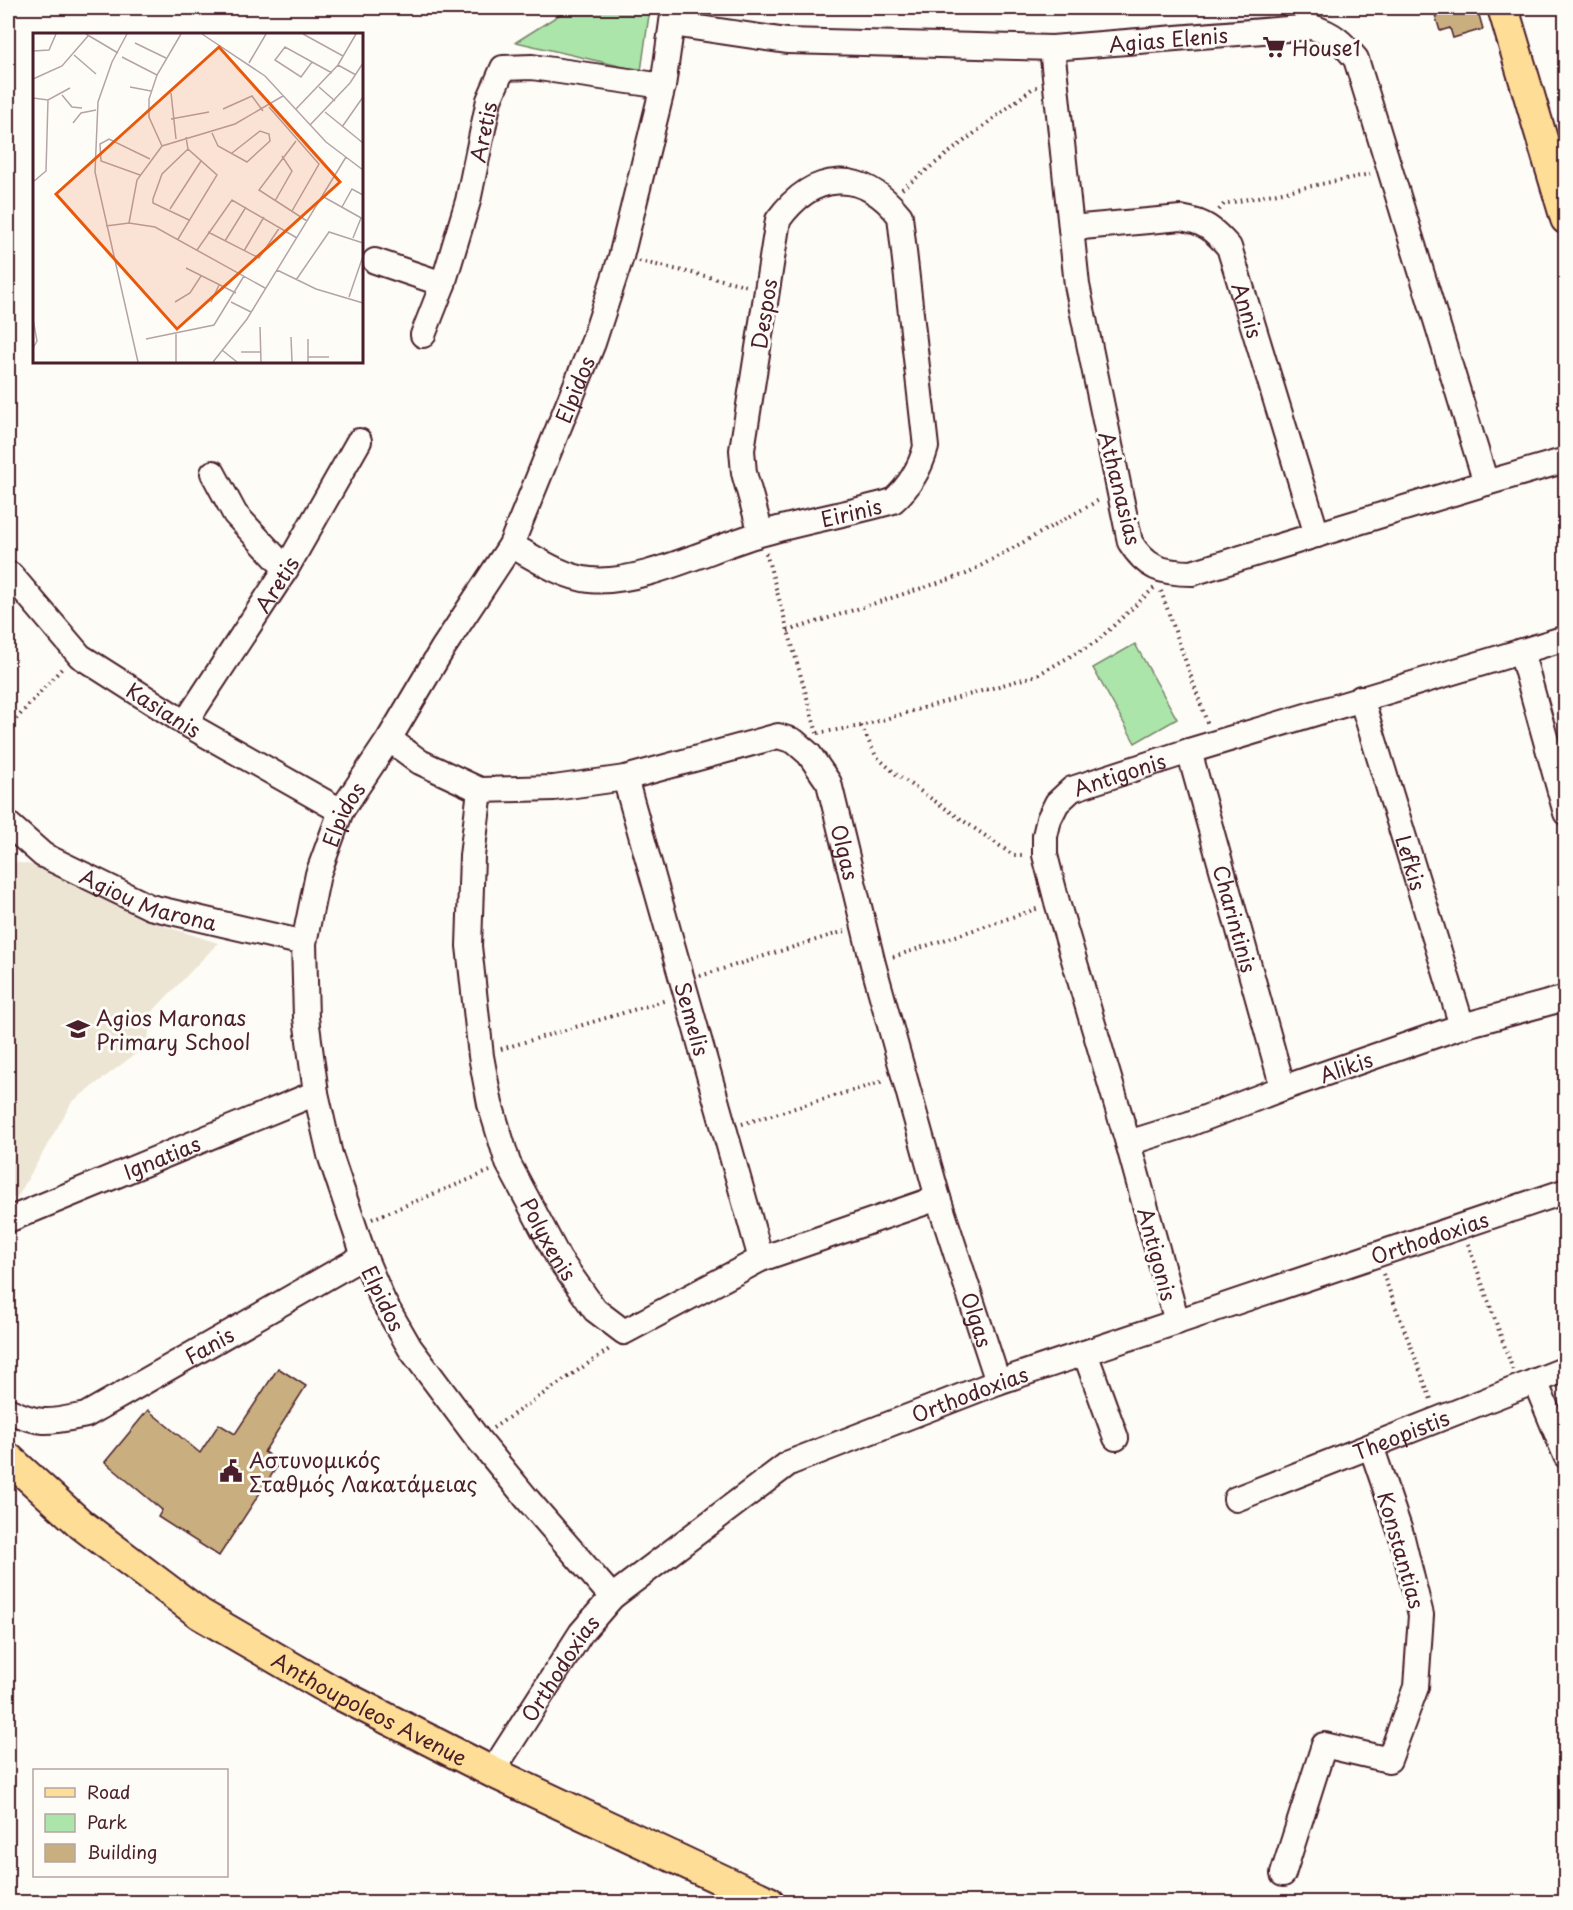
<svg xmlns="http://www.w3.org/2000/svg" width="1573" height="1910" viewBox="0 0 1573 1910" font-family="'Playpen Sans',sans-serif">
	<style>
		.built { fill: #ede5d3 }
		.green { fill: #abe5aa; stroke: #7a826a; stroke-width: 1.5 }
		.building { fill: #c9af7f; stroke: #4a1f2b; stroke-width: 1.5 }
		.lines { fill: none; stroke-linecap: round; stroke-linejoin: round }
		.minor-casing { stroke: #4a1f2b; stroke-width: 28 }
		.major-casing { stroke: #4a1f2b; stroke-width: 34 }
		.path { stroke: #4a1f2b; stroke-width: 4; stroke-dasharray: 1.5 4.5; stroke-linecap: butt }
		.minor { stroke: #fdfcf7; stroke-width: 24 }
		.major { stroke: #fedd96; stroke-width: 30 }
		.labels { text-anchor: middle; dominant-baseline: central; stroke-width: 6; stroke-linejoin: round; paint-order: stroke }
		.street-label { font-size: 21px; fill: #4a1f2b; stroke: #fdfcf7 }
		.poi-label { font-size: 21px; fill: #4a1f2b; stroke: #fdfcf7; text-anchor: start }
		.inset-road { fill: none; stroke: #b5a4a5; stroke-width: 1.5 }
		.view { fill: #e8590c; fill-opacity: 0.15; stroke: #e8590c; stroke-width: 3 }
		.inset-edge { fill: none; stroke: #4a1f2b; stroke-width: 3 }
	</style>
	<rect width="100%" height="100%" fill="#fdfcf7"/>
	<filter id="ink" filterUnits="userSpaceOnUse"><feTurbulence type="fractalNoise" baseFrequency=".0167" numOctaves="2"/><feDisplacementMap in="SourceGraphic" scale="12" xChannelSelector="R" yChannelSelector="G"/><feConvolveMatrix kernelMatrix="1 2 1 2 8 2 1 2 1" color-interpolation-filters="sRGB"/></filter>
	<g filter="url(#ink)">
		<!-- built -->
		<polygon class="built" points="8,861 39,866 143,919 218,943 152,1012 147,1045 72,1102 18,1196 8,1200"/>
		<!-- green -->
		<g class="green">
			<polygon points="570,8 650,8 641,71 516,42"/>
			<polygon points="1135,644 1177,719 1135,743 1093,668"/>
		</g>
		<!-- building -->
		<g class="building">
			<polygon points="1433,8 1477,8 1483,29 1453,38 1450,28 1440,31"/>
			<polygon points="278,1368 306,1386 264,1452 280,1462 219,1556 158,1517 162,1510 105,1462 148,1410 200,1453 219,1424 235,1434"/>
		</g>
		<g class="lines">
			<!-- minor casing -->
			<g class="minor-casing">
				<g id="minor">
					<path id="s1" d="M672,24L787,41L1052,48L1312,27C1334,34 1342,42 1356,59L1486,483"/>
					<path d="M1052,48L1077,285L1130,542C1146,568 1162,573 1192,573L1486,483L1566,460"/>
					<path id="s2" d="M1071,228L1181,218C1205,222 1213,229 1229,247L1317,535"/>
					<polyline points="375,261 443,284"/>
					<path id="s3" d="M423,335L443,284L468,201L489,100L503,68L532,67L663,86"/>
					<polyline points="213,473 235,514 286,569"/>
					<path id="s4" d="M511,545C535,558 562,577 590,580C640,585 711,548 760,534C804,521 849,514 893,501C910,486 920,469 926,447L900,216C862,168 813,171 778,220L742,450L744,473L761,533"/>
					<path id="s5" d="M11,575L80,656L185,723L341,811"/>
					<polyline points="1521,651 1566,813"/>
					<path id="s6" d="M1361,698L1462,1026"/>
					<path id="s7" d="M185,723L286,569L359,441"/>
					<path id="s8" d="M389,739L420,762L480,790L554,788L625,778L778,736L794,741L809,754L829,783L873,964L938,1198L998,1382"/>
					<path id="s9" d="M1189,751L1283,1088"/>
					<path id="s10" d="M625,778L761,1259"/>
					<path id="s11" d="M480,790L472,856L469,946L481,1056L490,1104L508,1163L559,1259L595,1310L624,1332L761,1259L938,1198"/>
					<path id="s12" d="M8,824L43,855L150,907L304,943"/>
					<path id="s13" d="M1128,1143L1189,1124L1283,1088L1462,1026L1566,998"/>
					<path id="s14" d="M8,1220L316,1093"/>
					<path id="s15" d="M1177,1322L1128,1143L1057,902L1045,855V836L1049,819L1057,803L1072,789L1189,751L1566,638"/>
					<polyline points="1085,1353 1116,1438"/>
					<polyline points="1535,1381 1566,1456"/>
					<path id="s16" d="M8,1410C41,1426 51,1422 86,1415L364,1256"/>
					<path id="s17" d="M1236,1499L1566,1369"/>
					<path id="s18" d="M612,1597L528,1500L478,1439L410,1348L383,1301L364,1256L330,1155L316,1093L306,1018L304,943L318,874L341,811L389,739L443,648L511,545L593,343L621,257L663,86L674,8"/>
					<path id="s19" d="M492,1772L581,1633L612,1597L789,1463L998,1382L1566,1191"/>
					<polyline points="1283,1874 1324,1745 1389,1760 1416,1687 1421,1615 1401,1534 1371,1446"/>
				</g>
			</g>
			<!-- major casing -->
			<g class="major-casing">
				<g id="major">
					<polyline points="1503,8 1566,219"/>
					<path id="s20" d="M8,1458L82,1525L200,1614L329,1689L492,1772L769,1902"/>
				</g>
			</g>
			<!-- path -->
			<g class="path">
				<polyline points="1330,11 1343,8"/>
				<polyline points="902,189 1033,88 1037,87"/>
				<polyline points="1219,210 1224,204 1370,174"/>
				<polyline points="639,261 749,286"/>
				<polyline points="766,553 817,733"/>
				<polyline points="1161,591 1208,725"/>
				<polyline points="788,631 966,574 1101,499"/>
				<polyline points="861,726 876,756 897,775 1013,855 1025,855"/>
				<polyline points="8,728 64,666"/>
				<polyline points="818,733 861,726 1037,675 1096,642 1154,588"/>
				<polyline points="893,957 1039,908"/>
				<polyline points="700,976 845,931"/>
				<polyline points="501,1049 667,1000"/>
				<polyline points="742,1124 884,1081"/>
				<polyline points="372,1219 490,1171"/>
				<polyline points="1468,1244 1513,1370"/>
				<polyline points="1383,1274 1432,1402"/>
				<polyline points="493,1428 611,1348"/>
			</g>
			<!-- minor -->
			<use href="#minor" class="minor"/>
			<!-- major -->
			<use href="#major" class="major"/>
		</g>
	</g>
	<!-- icons -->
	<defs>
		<g id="supermarket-bare" transform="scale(1.8)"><path d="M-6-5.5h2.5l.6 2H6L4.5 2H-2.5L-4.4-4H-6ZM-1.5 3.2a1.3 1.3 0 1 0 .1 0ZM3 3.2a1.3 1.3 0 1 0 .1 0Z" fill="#4a1f2b" stroke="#fdfcf7" stroke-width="2.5" paint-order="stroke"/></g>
		<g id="school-bare" transform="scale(1.8)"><path d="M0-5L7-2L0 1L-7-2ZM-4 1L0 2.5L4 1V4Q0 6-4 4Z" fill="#4a1f2b" stroke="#fdfcf7" stroke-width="2.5" paint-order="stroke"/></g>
		<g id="civic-bare" transform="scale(1.8)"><path d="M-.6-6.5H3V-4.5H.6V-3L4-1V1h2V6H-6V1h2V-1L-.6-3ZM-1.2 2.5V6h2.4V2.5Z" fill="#4a1f2b" stroke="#fdfcf7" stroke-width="2.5" paint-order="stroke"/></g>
	</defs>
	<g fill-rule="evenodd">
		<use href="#supermarket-bare" x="1274" y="47"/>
		<use href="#school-bare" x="78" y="1029"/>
		<use href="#civic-bare" x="231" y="1471"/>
	</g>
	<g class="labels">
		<!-- street labels -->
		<g class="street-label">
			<text stroke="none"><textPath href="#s1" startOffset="498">Agias Elenis</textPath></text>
			<text stroke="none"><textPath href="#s3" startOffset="212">Aretis</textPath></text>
			<text stroke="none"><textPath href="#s2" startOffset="234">Annis</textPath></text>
			<text transform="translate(763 314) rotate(-81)">Despos</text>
			<text stroke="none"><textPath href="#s18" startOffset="1366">Elpidos</textPath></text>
			<text transform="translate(1121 488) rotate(76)">Athanasias</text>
			<text stroke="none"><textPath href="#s4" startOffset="358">Eirinis</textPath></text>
			<text stroke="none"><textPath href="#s7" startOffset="166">Aretis</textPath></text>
			<text stroke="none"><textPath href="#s5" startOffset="206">Kasianis</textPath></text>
			<text stroke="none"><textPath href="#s15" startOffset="610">Antigonis</textPath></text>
			<text stroke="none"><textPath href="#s18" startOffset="880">Elpidos</textPath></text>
			<text stroke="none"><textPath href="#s8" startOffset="552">Olgas</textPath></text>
			<text stroke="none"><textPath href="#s6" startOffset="172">Lefkis</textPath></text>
			<text stroke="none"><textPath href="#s12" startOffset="162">Agiou Marona</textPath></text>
			<text stroke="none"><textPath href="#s9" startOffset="174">Charintinis</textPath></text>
			<text stroke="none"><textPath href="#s10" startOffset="250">Semelis</textPath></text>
			<text stroke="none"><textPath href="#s13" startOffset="231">Alikis</textPath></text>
			<text stroke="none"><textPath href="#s14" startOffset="166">Ignatias</textPath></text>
			<text stroke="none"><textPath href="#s19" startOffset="1114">Orthodoxias</textPath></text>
			<text stroke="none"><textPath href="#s11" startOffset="464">Polyxenis</textPath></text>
			<text transform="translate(1158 1254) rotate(75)">Antigonis</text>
			<text transform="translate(384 1298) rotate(64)">Elpidos</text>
			<text stroke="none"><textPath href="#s8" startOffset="1038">Olgas</textPath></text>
			<text stroke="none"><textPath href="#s16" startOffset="222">Fanis</textPath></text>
			<text stroke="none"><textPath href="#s19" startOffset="628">Orthodoxias</textPath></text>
			<text stroke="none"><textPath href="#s17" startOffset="177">Theopistis</textPath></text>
			<text transform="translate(1402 1550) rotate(74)">Konstantias</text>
			<text stroke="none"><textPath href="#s19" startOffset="124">Orthodoxias</textPath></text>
			<text stroke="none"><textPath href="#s20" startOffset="442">Anthoupoleos Avenue</textPath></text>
		</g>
		<!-- poi labels -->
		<g class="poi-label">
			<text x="1292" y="47">House1</text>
			<text x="96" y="1017">Agios Maronas<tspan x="96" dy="24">Primary School</tspan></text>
			<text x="249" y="1459">Αστυνομικός<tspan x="249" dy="24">Σταθμός Λακατάμειας</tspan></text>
		</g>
	</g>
	<!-- overview -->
	<g transform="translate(33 33)">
		<rect width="330" height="330" fill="#fdfcf7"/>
		<path class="inset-road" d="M53,1L85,20M94,1L79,29L65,69L62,139L105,329M169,1L232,43L293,109L330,137M270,1L310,23M102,10L133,25M0,18L16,17L23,1M41,22L63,41M89,24L124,42M279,29L268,44L242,27L252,14L299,40M216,30L233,1M305,32L323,42M0,46L29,33L55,3M97,54L118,58M286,54L302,68M138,60L143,106M29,62L39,74L49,75M0,65L15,67L37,55M236,74L286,131L259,178M190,76L219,63L230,78M263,76L305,32L323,1M292,79L330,110M138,86L176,79M40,90L48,80L63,77M277,92L317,50L330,30M309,94L330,64M179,100L185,113L214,129L237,108L236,101L227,98L199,120M263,108L226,157L274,188M129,113L116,84V66L124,42L148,1M155,116L129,141L120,166V170L156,187M107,142L68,128L67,111L76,106L117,126M0,149L13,138L15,67M289,163L330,186M242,168L259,138L249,123M309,174L319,156L330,162M137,176L168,128M96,190L104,147L129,113L202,91L250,63M73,193L96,190L122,194L232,255M175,199L226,225L247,194M320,205L328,185M145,206L184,142L155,116L153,104M192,208L213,174M164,217L199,167L264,205M211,218L231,184M153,235L203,260M244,237L283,256L330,270M263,247L296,199L330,210M316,264L330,223M142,269L157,260L168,243M178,269L186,252M198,269L218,279M0,286L4,308L0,315M227,294L228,329M258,304L259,329M113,306L181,292L211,243M275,306V329M189,317L204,329M208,319H227M275,324H296M143,329V301M180,329L214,286L313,124"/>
		<path class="view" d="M186,14L307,149L144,296L23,161Z"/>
		<rect width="330" height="330" class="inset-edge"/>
	</g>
	<!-- margin -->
	<rect width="1573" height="1910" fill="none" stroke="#fdfcf7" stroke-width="30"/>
	<rect x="15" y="15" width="1543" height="1880" fill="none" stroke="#4a1f2b" stroke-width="2" filter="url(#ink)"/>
	<!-- legend -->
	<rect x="33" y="1769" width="195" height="108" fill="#fdfcf7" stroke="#b5a4a5" stroke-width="1.5"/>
	<rect x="45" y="1788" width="30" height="9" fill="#fedd96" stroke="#b5a4a5" stroke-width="1.5"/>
	<text x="87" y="1799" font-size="18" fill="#4a1f2b">Road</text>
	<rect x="45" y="1814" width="30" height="18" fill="#abe5aa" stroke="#b5a4a5" stroke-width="1.5"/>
	<text x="87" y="1829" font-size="18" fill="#4a1f2b">Park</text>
	<rect x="45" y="1844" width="30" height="18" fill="#c9af7f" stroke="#b5a4a5" stroke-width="1.5"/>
	<text x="87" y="1859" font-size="18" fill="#4a1f2b">Building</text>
</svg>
